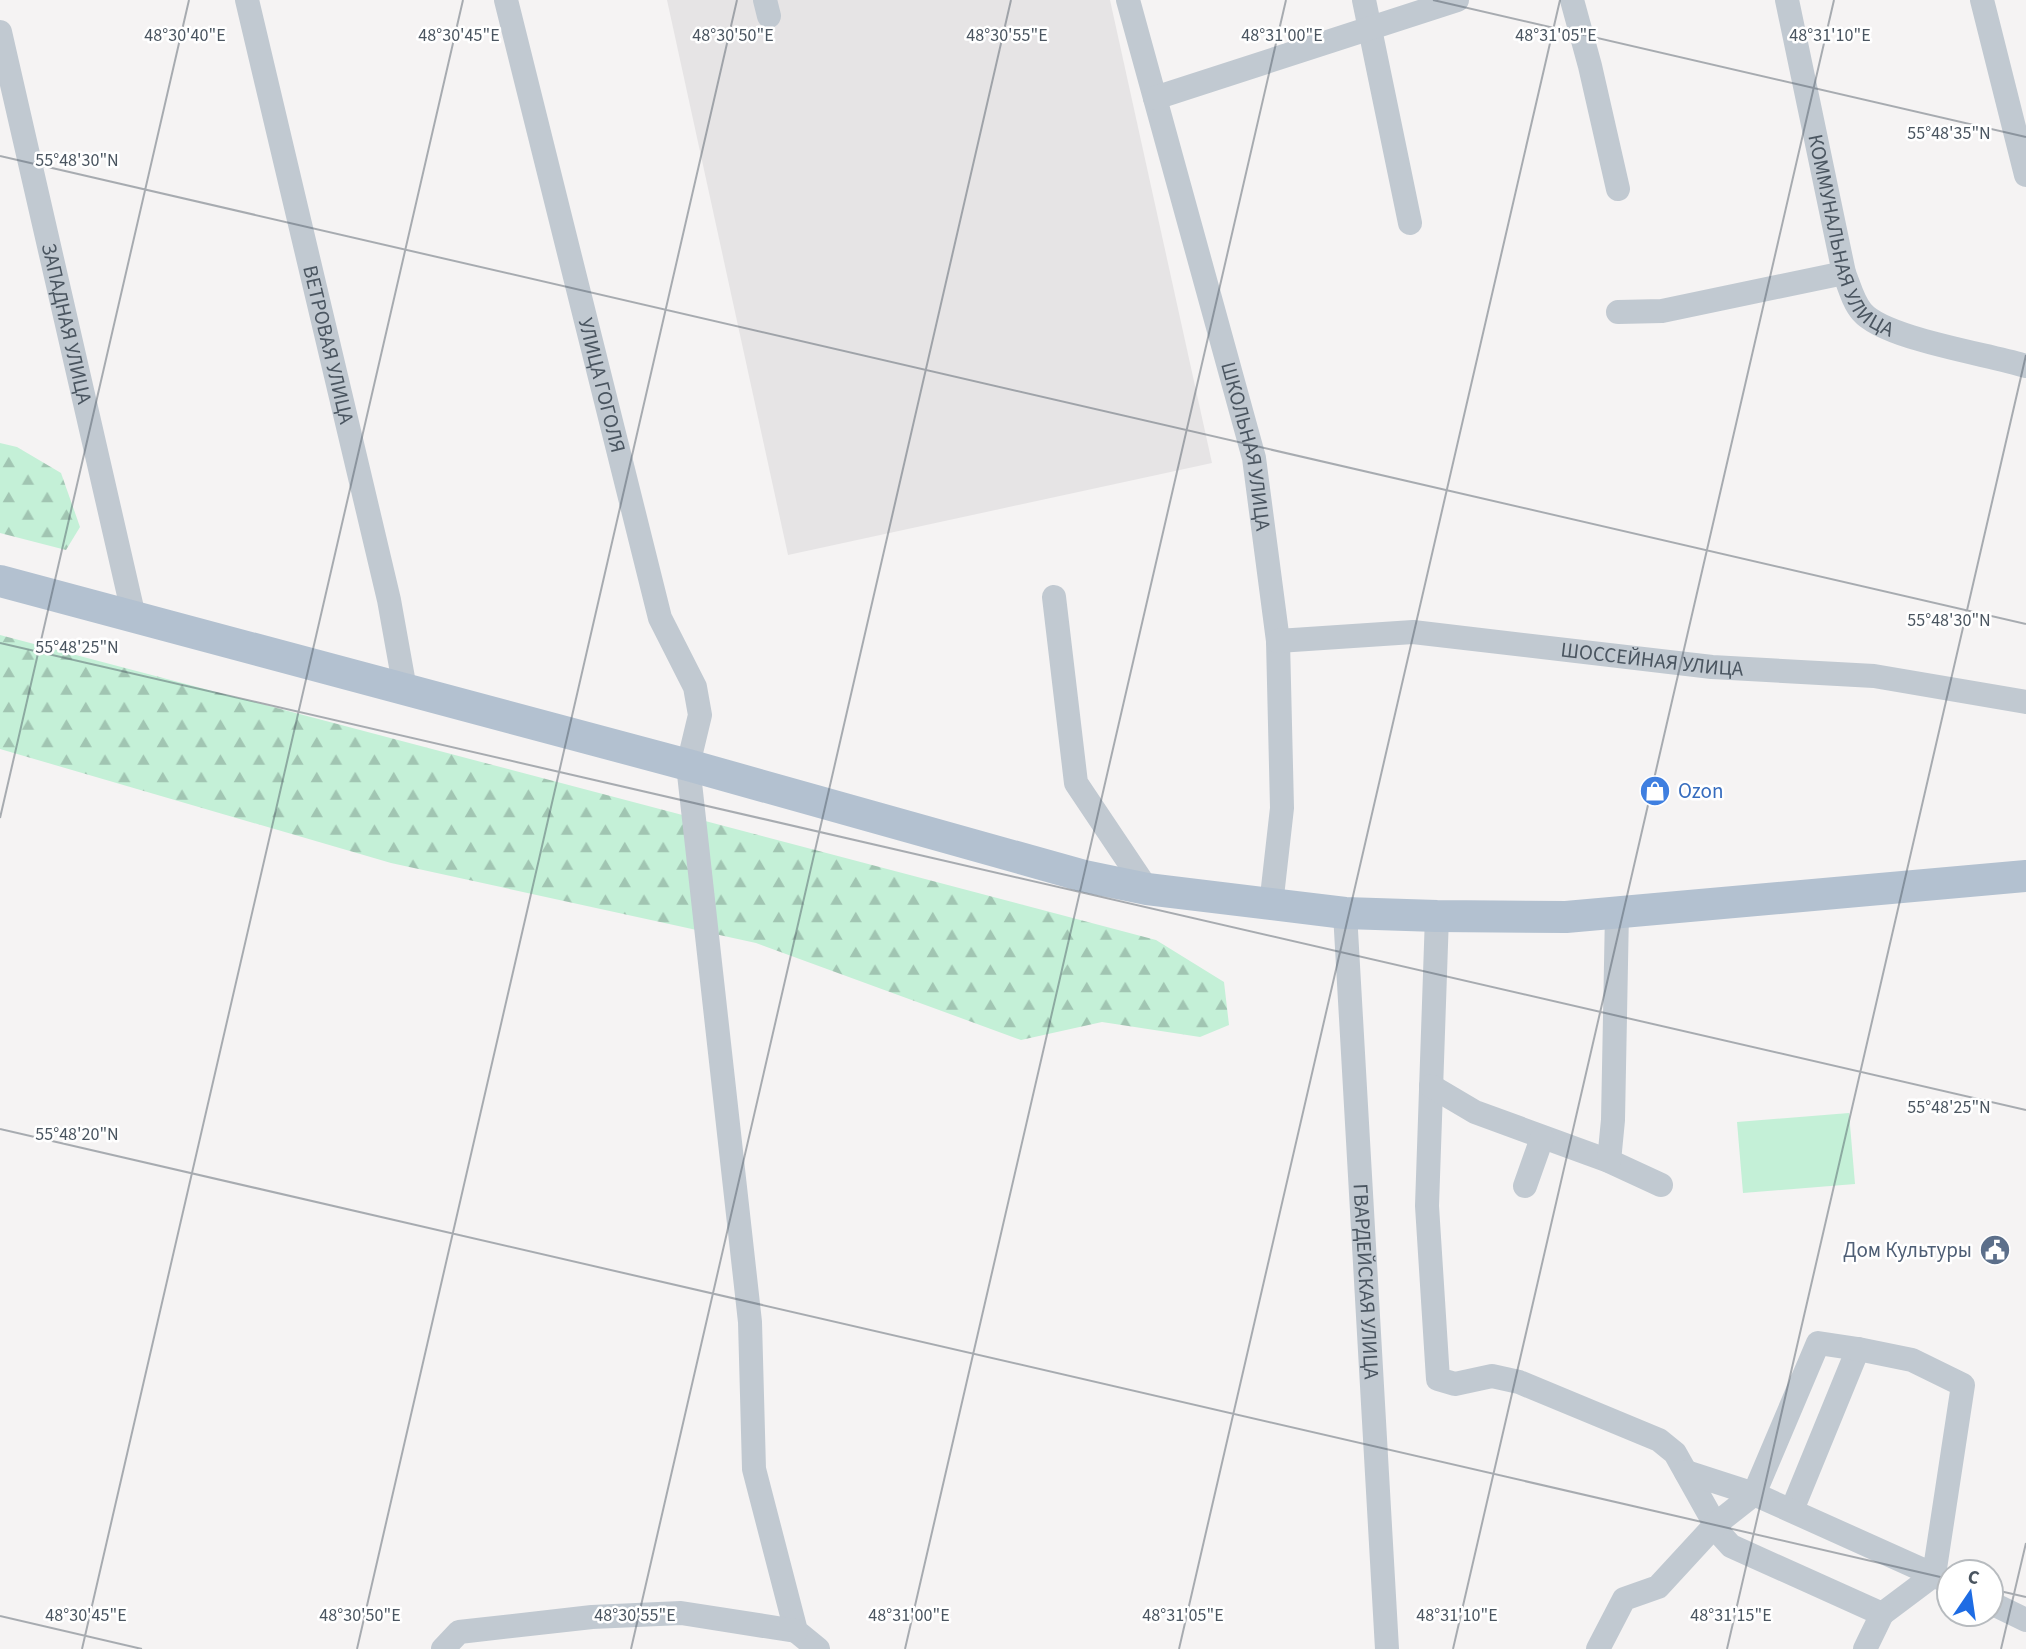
<svg xmlns="http://www.w3.org/2000/svg" width="2026" height="1649" viewBox="0 0 2026 1649" font-family="'Source Sans 3',sans-serif">
	<style>
		.education { fill: #e6e4e5 }
		.forest { fill: url(#forest-firs) }
		.pitch { fill: #c4f0d7 }
		.lines { fill: none; stroke-linecap: round; stroke-linejoin: round }
		.minor { stroke: #c1c9d1; stroke-width: 24 }
		.major { stroke: #b3c1d0; stroke-width: 32 }
		.ticks { fill: none; stroke: #4a5560; stroke-width: 2; stroke-opacity: 0.45 }
		.labels { text-anchor: middle; dominant-baseline: central; stroke-width: 5; stroke-linejoin: round; paint-order: stroke }
		.street-label { font-size: 21px; fill: #4a5560; stroke: #fff }
		.shop-label { font-size: 21px; fill: #366cbe; stroke: #fff; text-anchor: start }
		.service-label { font-size: 21px; fill: #4e5e75; stroke: #fff; text-anchor: end }
		.ticks-label { font-size: 18px; text-anchor: middle; fill: #4a5560; stroke: #fff; stroke-width: 5; stroke-linejoin: round; paint-order: stroke }
	</style>
	<defs>
		<pattern id="forest-firs" width="22" height="20" patternUnits="userSpaceOnUse" patternTransform="scale(1.75)"><rect width="22" height="20" fill="#c4f0d7"/><path d="M5 1l3.5 6h-7zM16 11l3.5 6h-7z" fill="#a1c5b2"/></pattern>
	</defs>
	<rect width="100%" height="100%" fill="#f5f3f3"/>
	<!-- education -->
	<polygon class="education" points="667,0 1110,0 1212,463 788,555"/>
	<!-- forest -->
	<g class="forest">
		<polygon points="0,443 17,447 61,473 80,527 66,550 0,533"/>
		<polygon points="0,635 1156,940 1224,982 1229,1025 1200,1037 1102,1022 1021,1040 756,943 391,863 0,749"/>
	</g>
	<!-- pitch -->
	<polygon class="pitch" points="1849,1113 1855,1184 1743,1193 1737,1122"/>
	<g class="lines">
		<!-- minor -->
		<g class="minor">
			<path id="s1" d="M247,0L389,600L405,689"/>
			<path id="s2" d="M506,0L660,618L695,687L700,715L688,765L750,1322L754,1469L796,1631L818,1649"/>
			<polyline points="765,0 769,16"/>
			<path id="s3" d="M1128,0L1254,458L1278,641L1282,808L1271,905"/>
			<polyline points="1364,0 1410,223"/>
			<polyline points="1572,0 1590,66 1618,189"/>
			<path id="s4" d="M1787,0L1844,273C1849,285 1853,302 1862,312C1885,339 1988,354 2026,366"/>
			<polyline points="1982,0 2026,175"/>
			<path id="s5" d="M0,32L134,617"/>
			<polyline points="1155,98 1457,0"/>
			<polyline points="1618,312 1662,311 1844,273"/>
			<polyline points="1054,597 1076,783 1147,889"/>
			<path id="s6" d="M1278,641L1413,632L1712,667L1874,676L2026,702"/>
			<path id="s7" d="M1345,913L1387,1649"/>
			<polyline points="1437,916 1427,1206 1438,1379 1455,1384 1492,1376 1519,1382 1659,1440 1675,1453 1721,1535 1731,1546 1882,1614 1934,1575 1949,1583"/>
			<polyline points="1431,1086 1475,1112 1609,1161 1661,1185"/>
			<polyline points="1609,1161 1613,1120 1617,912"/>
			<polyline points="1525,1186 1542,1138"/>
			<polyline points="1792,1510 1858,1349"/>
			<polyline points="1991,1603 2026,1620"/>
			<polyline points="443,1649 459,1632 592,1617 681,1613 796,1631"/>
			<polyline points="1598,1649 1624,1599 1658,1587 1716,1524 1754,1494 1818,1343 1858,1349 1912,1360 1963,1385 1934,1575 1754,1494 1686,1472"/>
			<polyline points="1865,1649 1882,1614"/>
		</g>
		<!-- major -->
		<polyline class="major" points="0,581 688,765 1084,876 1147,889 1345,913 1437,916 1566,917 2026,876"/>
	</g>
	<!-- ticks -->
	<path class="ticks" d="M1433,0L2026,137M0,156L2026,624M0,643L2026,1110M0,818L189,0M0,1129L1949,1579M1991,1589L2026,1597M0,1616L142,1649M82,1649L463,0M357,1649L737,0M631,1649L1011,0M905,1649L1286,0M1179,1649L1560,0M1453,1649L1834,0M1727,1649L2026,355M2001,1649L2026,1543"/>
	<!-- icons -->
	<defs>
		<g id="shop-disc" transform="scale(1.575)"><circle r="9.5" fill="#3f7fe0" stroke="#fff"/><path d="M-5-2.5h2.3a2.7 3.5 0 0 1 5.4 0H5L5.5 6h-11ZM-1.5-2.5h3a1.5 2.3 0 0 0-3 0Z" fill="#fff"/></g>
		<g id="civic-disc" transform="scale(1.575)"><circle r="9.5" fill="#5c6f8a" stroke="#fff"/><path d="M-.6-6.5H3V-4.5H.6V-3L4-1V1h2V6H-6V1h2V-1L-.6-3ZM-1.2 2.5V6h2.4V2.5Z" fill="#fff"/></g>
	</defs>
	<g fill-rule="evenodd">
		<use href="#shop-disc" x="1655" y="791"/>
		<use href="#civic-disc" x="1995" y="1250"/>
	</g>
	<g class="labels">
		<!-- street labels -->
		<g class="street-label">
			<text stroke="none"><textPath href="#s4" startOffset="248">КОММУНАЛЬНАЯ УЛИЦА</textPath></text>
			<text stroke="none"><textPath href="#s5" startOffset="299">ЗАПАДНАЯ УЛИЦА</textPath></text>
			<text stroke="none"><textPath href="#s1" startOffset="354">ВЕТРОВАЯ УЛИЦА</textPath></text>
			<text stroke="none"><textPath href="#s2" startOffset="397">УЛИЦА ГОГОЛЯ</textPath></text>
			<text stroke="none"><textPath href="#s3" startOffset="462">ШКОЛЬНАЯ УЛИЦА</textPath></text>
			<text stroke="none"><textPath href="#s6" startOffset="376">ШОССЕЙНАЯ УЛИЦА</textPath></text>
			<text stroke="none"><textPath href="#s7" startOffset="369">ГВАРДЕЙСКАЯ УЛИЦА</textPath></text>
		</g>
		<!-- shop labels -->
		<g class="shop-label">
			<text x="1678" y="791">Ozon</text>
		</g>
		<!-- service labels -->
		<g class="service-label">
			<text x="1972" y="1250">Дом Культуры</text>
		</g>
	</g>
	<g class="ticks-label">
		<text x="185" y="41">48°30'40"E</text>
		<text x="459" y="41">48°30'45"E</text>
		<text x="733" y="41">48°30'50"E</text>
		<text x="1007" y="41">48°30'55"E</text>
		<text x="1282" y="41">48°31'00"E</text>
		<text x="1556" y="41">48°31'05"E</text>
		<text x="1830" y="41">48°31'10"E</text>
		<text x="1949" y="139">55°48'35"N</text>
		<text x="77" y="166">55°48'30"N</text>
		<text x="1949" y="626">55°48'30"N</text>
		<text x="77" y="653">55°48'25"N</text>
		<text x="1949" y="1113">55°48'25"N</text>
		<text x="77" y="1140">55°48'20"N</text>
		<text x="86" y="1621">48°30'45"E</text>
		<text x="360" y="1621">48°30'50"E</text>
		<text x="635" y="1621">48°30'55"E</text>
		<text x="909" y="1621">48°31'00"E</text>
		<text x="1183" y="1621">48°31'05"E</text>
		<text x="1457" y="1621">48°31'10"E</text>
		<text x="1731" y="1621">48°31'15"E</text>
	</g>
	<!-- north arrow -->
	<g transform="translate(1970 1593) rotate(13)"><circle r="33" fill="#ffffff" stroke="#b7bbbf" stroke-width="2"/>
	<path d="M0-5L12 26L0 18L-12 26Z" fill="#1e6ce4"/>
	<text y="-10" font-size="19" font-weight="bold" text-anchor="middle" fill="#4a5560">С</text>
	</g>
</svg>
